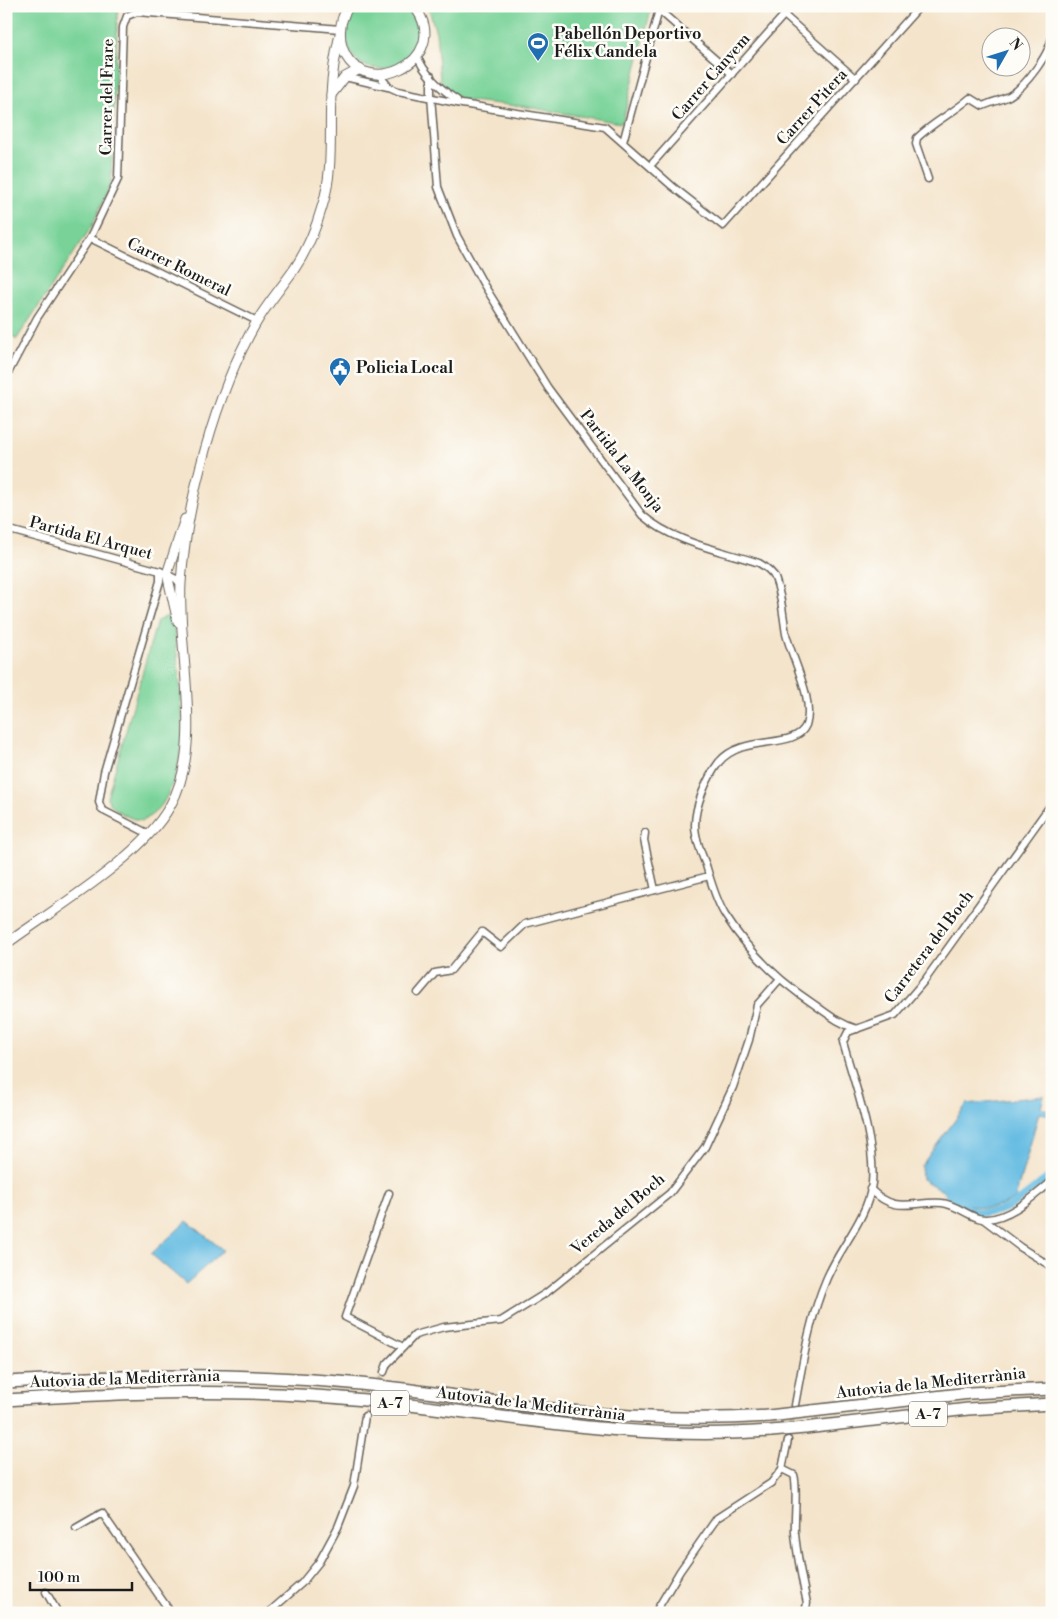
<svg xmlns="http://www.w3.org/2000/svg" width="1058" height="1619" viewBox="0 0 1058 1619" font-family="'Libre Bodoni',serif">
	<style>
		.green { fill: #79d399; stroke: #4a785a }
		.water { fill: #65bce2; stroke: #406c7f }
		.lines { fill: none; stroke-linecap: round; stroke-linejoin: round }
		.canal { stroke: #65bce2; stroke-width: 7 }
		.street-tunnel { stroke: #c9bca8; stroke-width: 6; stroke-dasharray: 6 3; stroke-linecap: butt }
		.street-casing { stroke: #686259; stroke-width: 9 }
		.secondary-casing { stroke: #686259; stroke-width: 11 }
		.highway-casing { stroke: #686259; stroke-width: 14 }
		.street { stroke: #fff; stroke-width: 6 }
		.secondary { stroke: #fff; stroke-width: 9 }
		.highway { stroke: #fff; stroke-width: 11 }
		.highway-bridge-casing { stroke: #686259; stroke-width: 14; stroke-linecap: butt }
		.highway-bridge { stroke: #fff; stroke-width: 11 }
		.labels { text-anchor: middle; dominant-baseline: central; stroke-width: 5; stroke-linejoin: round; paint-order: stroke }
		.shield { fill: #fdfcf7; stroke: #605f5e; stroke-width: 1 }
		.shield-label { font-size: 15px; font-weight: bold; fill: #1c1c1c }
		.poi-label { font-size: 16px; font-weight: bold; fill: #1c1c1c; stroke: #fdfcf7; text-anchor: start }
		.street-label { font-size: 16px; fill: #1c1c1c; stroke: #fdfcf7 }
	</style>
	<rect width="100%" height="100%" fill="#fdfcf7"/>
	<filter id="ink" filterUnits="userSpaceOnUse"><feTurbulence type="fractalNoise" baseFrequency=".02" numOctaves="2"/><feDisplacementMap in="SourceGraphic" scale="10" xChannelSelector="R" yChannelSelector="G"/><feConvolveMatrix kernelMatrix="1 2 1 2 8 2 1 2 1" color-interpolation-filters="sRGB"/></filter>
	<filter id="wash" filterUnits="userSpaceOnUse"><feTurbulence type="fractalNoise" baseFrequency=".0096" numOctaves="4" result="noise"/><feDisplacementMap in="SourceGraphic" scale="20" xChannelSelector="R" yChannelSelector="G"/><feGaussianBlur stdDeviation="1.12" result="paint"/><feColorMatrix in="noise" values="0 0 0 0 0 0 0 0 0 0 0 0 0 0 0 0 0 1.4 0 .05"/><feComposite in="paint" operator="in"/></filter>
	<g filter="url(#wash)">
		<rect width="100%" height="100%" fill="#f4e4cb"/>
		<!-- green -->
		<g class="green">
			<polygon points="6,6 118,6 111,183 92,226 16,340 6,327"/>
			<path d="M358,6H406C453,58 355,99 346,38C345,26 349,14 358,6Z"/>
			<polygon points="428,6 652,6 623,120 621,123 527,107 461,100 447,90 440,79 436,33"/>
			<path d="M167,616L172,619L174,627C179,682 194,754 163,803C159,810 150,816 143,821C129,819 113,811 107,798L157,621Z"/>
		</g>
		<!-- water -->
		<g class="water">
			<path d="M1044,1096L1041,1108L1052,1111V1115L1039,1113L1015,1199C986,1215 973,1208 946,1193C938,1188 930,1184 922,1179L921,1166L967,1104Z"/>
			<polygon points="187,1221 223,1250 186,1284 151,1254"/>
		</g>
		<g class="lines">
			<!-- canal -->
			<path class="canal" d="M948,1194C956,1199 968,1211 977,1212C1008,1218 1029,1190 1052,1175"/>
		</g>
	</g>
	<g filter="url(#ink)">
		<g class="lines">
			<!-- street-tunnel -->
			<g class="street-tunnel">
				<polyline points="365,1416 384,1372"/>
				<polyline points="788,1440 793,1412"/>
			</g>
			<!-- street casing -->
			<g class="street-casing">
				<g id="street">
					<polyline points="659,10 732,74"/>
					<polyline points="784,15 856,79"/>
					<path d="M417,55C423,73 442,90 457,100"/>
					<polyline points="379,75 389,87 398,91 462,104 605,127 672,186 723,226 920,6"/>
					<path d="M431,76V96L438,187L457,236L484,285L548,388L642,515C674,543 720,550 759,563C766,567 772,571 775,578C782,596 783,616 786,634C792,659 815,700 806,725C795,751 743,733 719,762C707,778 695,805 695,825C695,838 701,853 706,865C711,882 716,900 725,915C748,951 779,981 815,1005C829,1015 840,1024 857,1029"/>
					<polyline points="345,77 388,87"/>
					<polyline points="623,142 660,6"/>
					<polyline points="650,166 792,6"/>
					<path d="M928,179L916,144L917,138C933,122 953,113 970,98L983,106C992,102 1001,100 1009,96C1025,87 1052,52 1052,34"/>
					<polyline points="90,238 257,321"/>
					<polyline points="6,377 37,318 90,238 118,179 123,27 127,16 137,12 340,29"/>
					<polyline points="6,529 160,571 176,579 181,585"/>
					<polyline points="645,833 644,840 655,890"/>
					<polyline points="149,834 102,810 99,802 104,772 160,581 160,571"/>
					<polyline points="418,993 435,973 451,970 482,932 501,947 525,924 709,876"/>
					<path d="M870,1189C897,1215 910,1201 942,1203C954,1204 966,1214 978,1218C1002,1225 1035,1196 1052,1181"/>
					<polyline points="389,1193 345,1317 403,1347"/>
					<polyline points="983,1219 1020,1247 1052,1267"/>
					<polyline points="384,1372 387,1364 415,1335 444,1327 501,1321 546,1293 670,1193 705,1147 733,1087 749,1040 757,1005 779,980"/>
					<path d="M795,1405C803,1362 809,1320 826,1280C839,1248 868,1218 872,1183C876,1141 854,1083 843,1042L848,1032L895,1015L925,980L1052,803"/>
					<path d="M782,1469L794,1475C798,1487 794,1517 795,1533C797,1556 802,1580 807,1603L805,1613"/>
					<polyline points="76,1528 102,1513 171,1613"/>
					<polyline points="46,1592 58,1613"/>
					<polyline points="268,1613 302,1583 319,1562 338,1527 354,1486 365,1416"/>
					<polyline points="655,1613 680,1571 717,1518 771,1483 782,1469 788,1440"/>
				</g>
			</g>
			<!-- secondary casing -->
			<g class="secondary-casing">
				<g id="secondary">
					<path d="M349,6C341,17 339,29 341,42C355,107 458,62 414,6"/>
					<polyline points="331,95 345,77 360,69"/>
					<polyline points="178,622 167,574 185,519"/>
					<path d="M6,944C54,909 142,857 170,806C205,745 177,652 181,583C186,503 216,392 256,323C267,304 282,287 295,268C307,250 316,228 322,207C334,170 329,133 331,95C332,74 335,55 340,34"/>
				</g>
			</g>
			<!-- highway casing -->
			<g class="highway-casing">
				<g id="highway">
					<path d="M6,1382C124,1375 242,1372 360,1384C450,1393 540,1411 631,1416C677,1419 723,1419 769,1416"/>
					<path d="M6,1400C126,1392 245,1388 365,1400C503,1414 630,1442 771,1431"/>
					<polyline points="812,1411 970,1393 1052,1389"/>
					<polyline points="805,1428 968,1409 1052,1404"/>
				</g>
			</g>
			<!-- street -->
			<use href="#street" class="street"/>
			<!-- secondary -->
			<use href="#secondary" class="secondary"/>
			<!-- highway -->
			<use href="#highway" class="highway"/>
			<!-- highway-bridge casing -->
			<g class="highway-bridge-casing">
				<g id="highway-bridge">
					<polyline points="769,1416 812,1411"/>
					<polyline points="771,1431 805,1428"/>
				</g>
			</g>
			<!-- highway-bridge -->
			<use href="#highway-bridge" class="highway-bridge"/>
		</g>
	</g>
	<!-- icons -->
	<defs>
		<g id="stadium-pin" transform="scale(1.125)"><path d="M0 17L-7.5 6A9.5 9.5 0 1 1 7.5 6Z" fill="#1f6fb2" stroke="#fdfcf7"/><path d="M0-5a6.5 5 0 1 0 0 10a6.5 5 0 1 0 0-10ZM-3.5-1.8h7v3.6h-7Z" fill="#fff"/></g>
		<g id="civic-pin" transform="scale(1.125)"><path d="M0 17L-7.5 6A9.5 9.5 0 1 1 7.5 6Z" fill="#1f6fb2" stroke="#fdfcf7"/><path d="M-.6-6.5H3V-4.5H.6V-3L4-1V1h2V6H-6V1h2V-1L-.6-3ZM-1.2 2.5V6h2.4V2.5Z" fill="#fff"/></g>
	</defs>
	<g fill-rule="evenodd">
		<use href="#stadium-pin" x="538" y="43"/>
		<use href="#civic-pin" x="340" y="368"/>
	</g>
	<g class="labels">
		<!-- shield labels -->
		<g class="shield">
			<rect x="371" y="1390.5" width="38" height="25" rx="4"/>
			<rect x="909" y="1401.5" width="38" height="25" rx="4"/>
		</g>
		<g class="shield-label">
			<text x="390" y="1403">A-7</text>
			<text x="928" y="1414">A-7</text>
		</g>
		<!-- poi labels -->
		<g class="poi-label">
			<text x="554" y="34">Pabellón Deportivo<tspan x="554" dy="18">Félix Candela</tspan></text>
			<text x="356" y="368">Policia Local</text>
		</g>
		<!-- street labels -->
		<g class="street-label">
			<text transform="translate(711 77) rotate(-49)">Carrer Canyem</text>
			<text transform="translate(107 97) rotate(-89)">Carrer del Frare</text>
			<text transform="translate(812 107) rotate(-48)">Carrer Pitera</text>
			<text transform="translate(179 267) rotate(26)">Carrer Romeral</text>
			<text transform="translate(622 461) rotate(52)">Partida La Monja</text>
			<text transform="translate(91 538) rotate(15)">Partida El Arquet</text>
			<text transform="translate(929 947) rotate(-53)">Carretera del Boch</text>
			<text transform="translate(618 1214) rotate(-40)">Vereda del Boch</text>
			<text transform="translate(125 1379) rotate(-2)">Autovia de la Mediterrània</text>
			<text transform="translate(931 1383) rotate(-6)">Autovia de la Mediterrània</text>
			<text transform="translate(531 1404) rotate(7)">Autovia de la Mediterrània</text>
		</g>
	</g>
	<!-- margin -->
	<rect width="1058" height="1619" fill="none" stroke="#fdfcf7" stroke-width="25"/>
	<!-- north arrow -->
	<g transform="translate(1006 52) rotate(51)"><circle r="24" fill="#fdfcf7" stroke="#a3a29f"/>
	<path d="M0-4L9 19L0 12L-9 19Z" fill="#1f6fb2"/>
	<text y="-8" font-size="14" font-weight="bold" text-anchor="middle" fill="#1c1c1c">N</text>
	</g>
	<!-- scale -->
	<path d="M30 1582v8h102v-8" fill="none" stroke="#1c1c1c" stroke-width="2.5"/>
	<text x="38" y="1582" font-size="15" fill="#1c1c1c" stroke="#fdfcf7" stroke-width="4" paint-order="stroke">100 m</text>
</svg>
